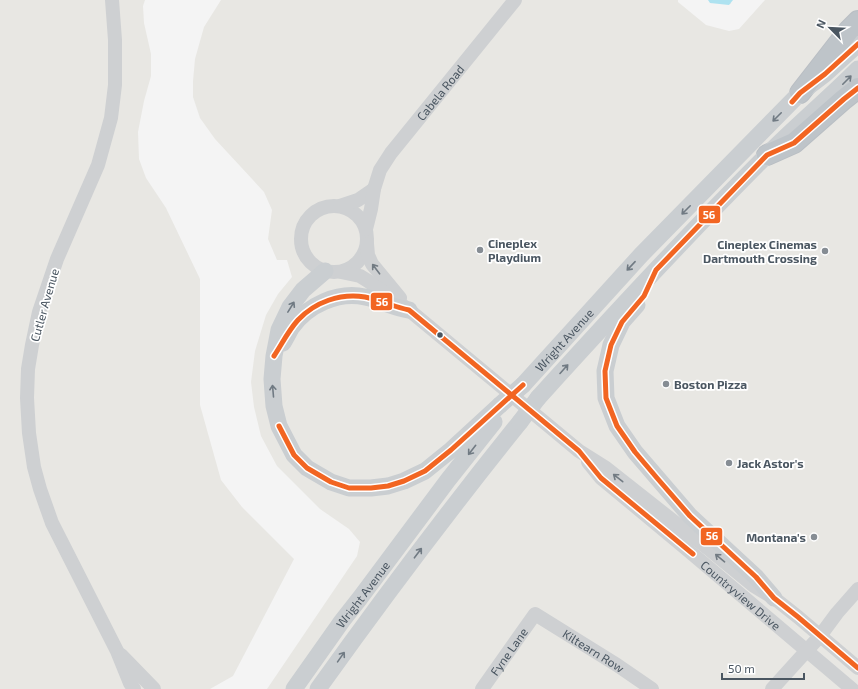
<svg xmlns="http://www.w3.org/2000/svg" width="858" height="689" viewBox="0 0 858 689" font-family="'Exo 2',sans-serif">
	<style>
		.commercial { fill: #e8e7e3 }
		.water { fill: url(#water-ripples) }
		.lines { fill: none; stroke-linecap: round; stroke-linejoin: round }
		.highway-casing { stroke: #b9bec3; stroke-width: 22 }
		.minor { stroke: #ced0d2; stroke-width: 14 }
		.major { stroke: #caced1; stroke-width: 17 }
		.highway { stroke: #bec4c9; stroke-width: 20 }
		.major-bridge { stroke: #caced1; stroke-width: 17 }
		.bus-1-casing { stroke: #fff; stroke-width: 8 }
		.bus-1 { stroke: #f26522; stroke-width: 5 }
		.oneway { stroke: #707a83 }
		.oneway2 { stroke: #727b83 }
		.poi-dot { fill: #868d94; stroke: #fff; stroke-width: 1.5 }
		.bus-dot { fill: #4a5661; stroke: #fff; stroke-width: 1.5 }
		.labels { text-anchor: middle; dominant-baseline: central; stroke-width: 3.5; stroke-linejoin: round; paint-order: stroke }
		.street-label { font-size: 12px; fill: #4a5661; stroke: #fff }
		.poi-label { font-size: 12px; font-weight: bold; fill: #4a5661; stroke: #fff; text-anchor: start }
		.line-badge { stroke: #fff; stroke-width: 1.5 }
		.badge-label { font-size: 11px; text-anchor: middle; font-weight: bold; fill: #fff }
	</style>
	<defs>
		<pattern id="water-ripples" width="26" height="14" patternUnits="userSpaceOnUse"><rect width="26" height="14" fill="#aee2f0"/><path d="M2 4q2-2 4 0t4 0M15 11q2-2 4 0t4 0" fill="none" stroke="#90bac6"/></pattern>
	</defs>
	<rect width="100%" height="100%" fill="#f4f4f4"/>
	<!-- commercial -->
	<g class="commercial">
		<polygon points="0,0 145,0 143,6 144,23 151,54 151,76 144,101 138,132 139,159 146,178 166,208 200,279 200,405 221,480 242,507 294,559 233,676 210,689 0,689"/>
		<polygon points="221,0 678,0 678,2 706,25 729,31 739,29 765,0 858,0 858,689 267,689 357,556 360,542 349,529 320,509 277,466 261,436 254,407 251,382 255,351 266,315 278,294 292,277 287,260 277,260 268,239 272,210 264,192 215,139 200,118 193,97 193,81 195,59 204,27"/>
	</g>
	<!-- water -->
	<polygon class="water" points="708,0 733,0 729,5 710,3"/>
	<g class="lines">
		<!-- highway casing -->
		<g class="highway-casing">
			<g id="highway">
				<polyline points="800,93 849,30 858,21"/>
				<polyline points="767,155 794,143 844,99 858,88"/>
			</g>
		</g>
		<!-- minor -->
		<g class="minor">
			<polyline points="112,0 115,40 115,85 111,118 98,165 57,259 39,312 32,345 28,369 27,398 29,433 34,467 40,489 52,523 117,651 130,683 134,689"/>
			<circle cx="334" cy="239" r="33"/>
			<polyline points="340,206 358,200 374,189"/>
			<path id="s1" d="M366,229L371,209L374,189L380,170L391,153L515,0"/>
			<polyline points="367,244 368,255 372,264 400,298"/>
			<polyline points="341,272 360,276 368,281 409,310 579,451 606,468 710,550 754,586 774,598 798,617 858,668"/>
			<path id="s2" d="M588,462L601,478L689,551L852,689"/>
			<polyline points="121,655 154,689"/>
			<path id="s3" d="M482,689L535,614L617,665L652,689"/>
			<polyline points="772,689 820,636 837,613 858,589"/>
		</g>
		<!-- major -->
		<g class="major">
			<polyline points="325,271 303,290 290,307 279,330 274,356 272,379 274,406 279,426 294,455 307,468 331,482 349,488 371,488 388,486 404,481 425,471 451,450 500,405"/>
			<polyline points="637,305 622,322 611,345 605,371 606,398 617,426 635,452 690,516 756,577 774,598"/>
			<path d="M283,343C286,338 289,332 292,327C308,305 338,291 365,297C380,300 394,308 409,310"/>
			<path id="s4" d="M523,385L641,255L800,93L825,74L858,44"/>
			<path d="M538,398C613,315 689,233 768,154C797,125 829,98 858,69"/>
			<path id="s5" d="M294,689L342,621L360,598L448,480L494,422"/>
			<path d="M318,689C383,598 450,509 520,422"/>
		</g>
		<!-- highway -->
		<use href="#highway" class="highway"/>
		<!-- major-bridge -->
		<g class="major-bridge">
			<polyline points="500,405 523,385"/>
			<polyline points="520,422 538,398"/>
		</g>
		<!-- bus-1 casing -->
		<g class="bus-1-casing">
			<g id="bus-1">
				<polyline points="858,88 844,99 794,143 767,155 656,270 644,296 622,322 611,345 605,371 606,398 617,426 635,452 657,478 690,516 756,577 774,598 798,617 858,668"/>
				<polyline points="792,102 800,93 825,74 858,44"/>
				<path d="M274,356C282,344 288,331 298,320C315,302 340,293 365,297C380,300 394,307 409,310L579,451L601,478L693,554"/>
				<polyline points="279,426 294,455 307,468 331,482 349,488 371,488 388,486 404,481 425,471 451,450 523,385"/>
			</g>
		</g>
		<!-- bus-1 -->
		<use href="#bus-1" class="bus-1"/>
	</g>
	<!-- one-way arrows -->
	<defs><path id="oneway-shaft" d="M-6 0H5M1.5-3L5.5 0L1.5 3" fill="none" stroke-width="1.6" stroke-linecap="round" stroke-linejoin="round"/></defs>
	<g class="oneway">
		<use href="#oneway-shaft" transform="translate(847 80) rotate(-45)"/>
		<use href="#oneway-shaft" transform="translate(777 117) rotate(135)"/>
		<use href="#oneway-shaft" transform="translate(686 210) rotate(135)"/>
		<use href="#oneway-shaft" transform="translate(631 266) rotate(133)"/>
		<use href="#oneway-shaft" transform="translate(291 307) rotate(-58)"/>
		<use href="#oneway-shaft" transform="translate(564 369) rotate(-48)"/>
		<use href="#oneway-shaft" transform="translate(273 391) rotate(-95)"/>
		<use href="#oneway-shaft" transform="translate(472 450) rotate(128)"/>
		<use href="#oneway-shaft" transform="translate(418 553) rotate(-53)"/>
		<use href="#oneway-shaft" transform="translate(341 657) rotate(-55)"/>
	</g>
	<g class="oneway2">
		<use href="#oneway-shaft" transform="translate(376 269) rotate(-127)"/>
		<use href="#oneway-shaft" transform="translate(618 478) rotate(-142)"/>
		<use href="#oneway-shaft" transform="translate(720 558) rotate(-140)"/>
	</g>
	<!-- markers -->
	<g class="poi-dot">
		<circle cx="480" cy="250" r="4"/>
		<circle cx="825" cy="251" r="4"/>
		<circle cx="666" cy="384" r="4"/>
		<circle cx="729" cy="463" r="4"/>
		<circle cx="814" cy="537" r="4"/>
	</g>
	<circle class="bus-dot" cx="440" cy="335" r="3.5"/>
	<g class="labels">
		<!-- street labels -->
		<g class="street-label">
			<text stroke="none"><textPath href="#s1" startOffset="159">Cabela Road</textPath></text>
			<text transform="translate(44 305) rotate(-74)">Cutler Avenue</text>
			<text stroke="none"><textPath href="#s4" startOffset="61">Wright Avenue</textPath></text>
			<text stroke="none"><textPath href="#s5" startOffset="117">Wright Avenue</textPath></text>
			<text stroke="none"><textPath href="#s2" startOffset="203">Countryview Drive</textPath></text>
			<text stroke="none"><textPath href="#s3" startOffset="46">Fyne Lane</textPath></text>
			<text stroke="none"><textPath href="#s3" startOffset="161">Kiltearn Row</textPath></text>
		</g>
		<!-- poi labels -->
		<g class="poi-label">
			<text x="488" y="243">Cineplex<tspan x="488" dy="14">Playdium</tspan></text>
			<text x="817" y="244" text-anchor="end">Cineplex Cinemas<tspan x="817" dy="14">Dartmouth Crossing</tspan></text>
			<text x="674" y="384">Boston Pizza</text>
			<text x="737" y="463">Jack Astor's</text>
			<text x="806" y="537" text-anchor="end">Montana's</text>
		</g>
	</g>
	<g class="line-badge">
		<rect x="698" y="205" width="23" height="19" rx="4" fill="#f26522"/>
		<rect x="370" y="292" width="23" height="19" rx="4" fill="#f26522"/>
		<rect x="700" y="527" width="23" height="19" rx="4" fill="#f26522"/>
	</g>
	<g class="badge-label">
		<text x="709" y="219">56</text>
		<text x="382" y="306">56</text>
		<text x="712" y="540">56</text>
	</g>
	<!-- north arrow -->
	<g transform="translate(830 28) rotate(294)" stroke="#ffffff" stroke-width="3" paint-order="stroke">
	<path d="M0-3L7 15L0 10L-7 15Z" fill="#4a5661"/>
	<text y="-6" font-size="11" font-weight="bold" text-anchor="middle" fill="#4a5661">N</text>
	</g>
	<!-- scale -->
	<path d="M722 673v6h82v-6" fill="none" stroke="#4a5661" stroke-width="2"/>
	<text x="728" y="673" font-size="12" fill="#4a5661" stroke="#ffffff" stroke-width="3" paint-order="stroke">50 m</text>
</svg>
